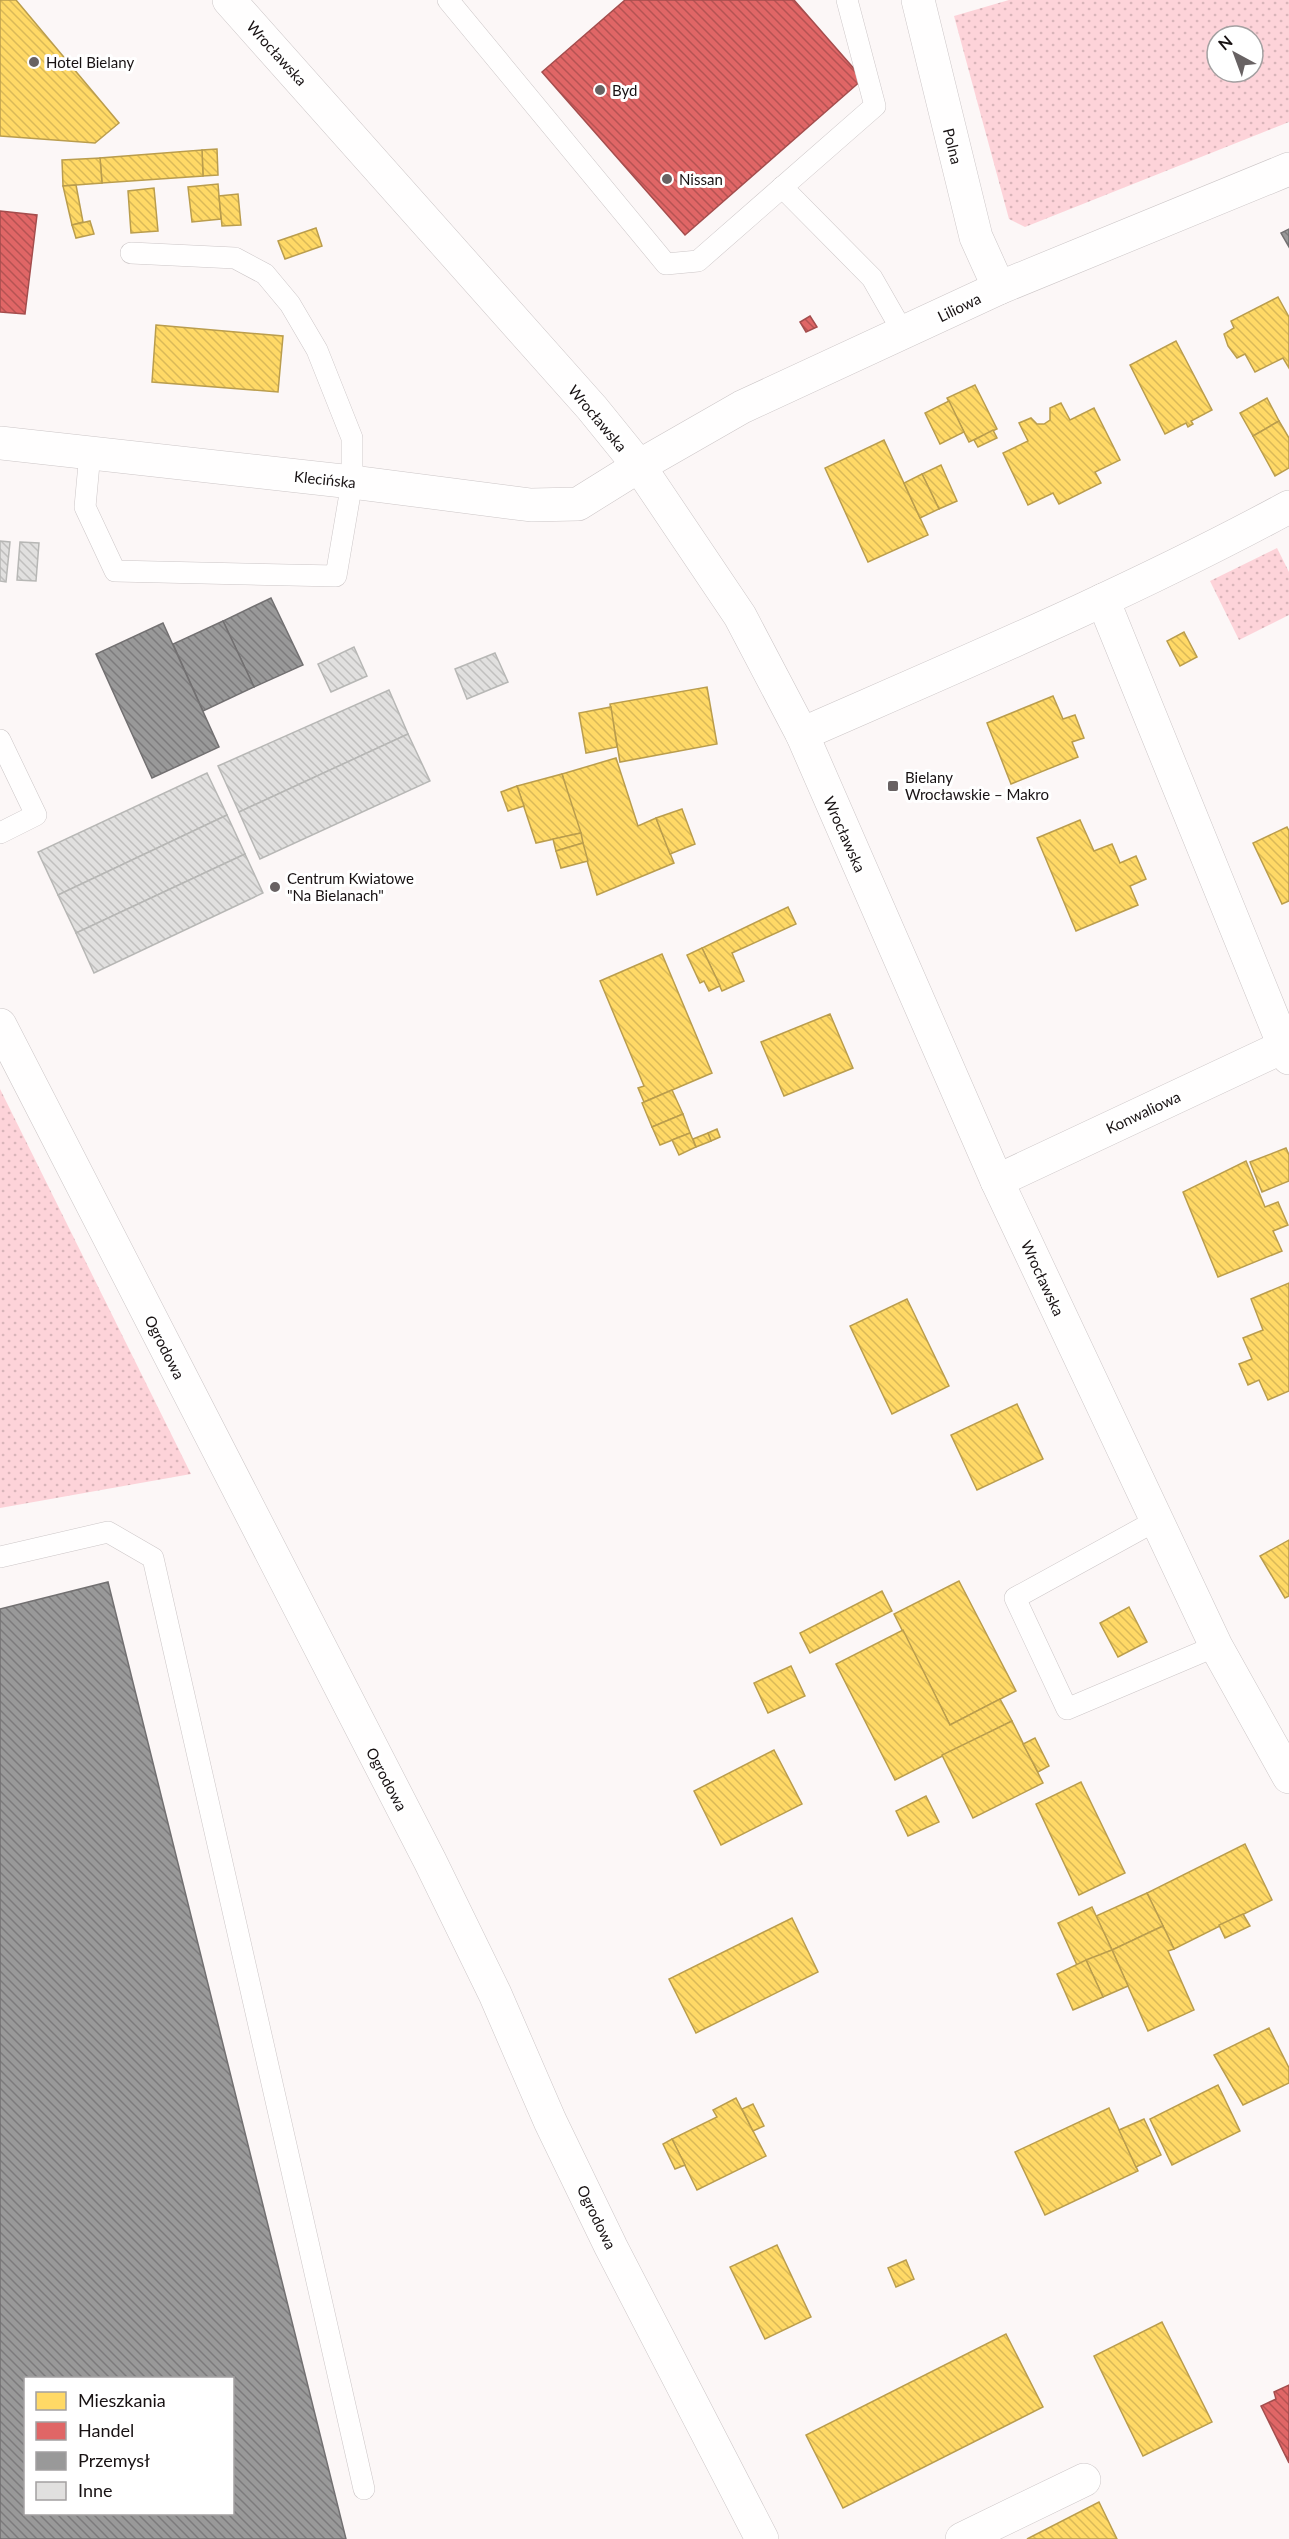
<svg xmlns="http://www.w3.org/2000/svg" width="1289" height="2539" viewBox="0 0 1289 2539" font-family="Lato,sans-serif">
	<style>
		.green { fill: url(#green-dots); fill-rule: evenodd }
		.homes { fill: url(#homes-back-hatch); stroke: #ba9d4d; stroke-width: 1.5 }
		.shops { fill: url(#shops-back-hatch); stroke: #a44d4d; stroke-width: 1.5 }
		.industry { fill: url(#industry-back-hatch); stroke: #727071; stroke-width: 1.5; fill-rule: evenodd }
		.building { fill: url(#building-back-hatch); stroke: #b7b7b5; stroke-width: 1.5 }
		.lines { fill: none; stroke-linecap: round; stroke-linejoin: round }
		.service-casing { stroke: #ccc6c7; stroke-width: 22 }
		.minor-casing { stroke: #ccc6c7; stroke-width: 34 }
		.tertiary-casing { stroke: #ccc6c7; stroke-width: 34 }
		.secondary-casing { stroke: #ccc6c7; stroke-width: 34 }
		.service { stroke: #fffefe; stroke-width: 21 }
		.minor { stroke: #fffefe; stroke-width: 33 }
		.tertiary { stroke: #fffefe; stroke-width: 33 }
		.secondary { stroke: #fffefe; stroke-width: 33 }
		.poi-dot { fill: #686263; stroke: #fff; stroke-width: 2 }
		.labels { text-anchor: middle; dominant-baseline: central; stroke-width: 6; stroke-linejoin: round; paint-order: stroke }
		.street-label { font-size: 15px; fill: #181213; stroke: #fff }
		.poi-label { font-size: 15px; fill: #181213; stroke: #fff; text-anchor: start }
	</style>
	<defs>
		<pattern id="green-dots" width="8" height="8" patternUnits="userSpaceOnUse" patternTransform="scale(1.5)"><rect width="8" height="8" fill="#fdd3d9"/><path d="M2 2h.1M6 6h.1" fill="none" stroke="#d8b4b9" stroke-width="1.8" stroke-linecap="round"/></pattern>
		<pattern id="homes-back-hatch" width="6" height="6" patternUnits="userSpaceOnUse" patternTransform="scale(1.5)"><rect width="6" height="6" fill="#ffd966"/><path d="M-1 5l2 2M0 0l6 6M5-1l2 2" fill="none" stroke="#dab958"/></pattern>
		<pattern id="shops-back-hatch" width="6" height="6" patternUnits="userSpaceOnUse" patternTransform="scale(1.5)"><rect width="6" height="6" fill="#e06666"/><path d="M-1 5l2 2M0 0l6 6M5-1l2 2" fill="none" stroke="#b55353"/></pattern>
		<pattern id="industry-back-hatch" width="6" height="6" patternUnits="userSpaceOnUse" patternTransform="scale(1.5)"><rect width="6" height="6" fill="#999"/><path d="M-1 5l2 2M0 0l6 6M5-1l2 2" fill="none" stroke="#7c7b7c"/></pattern>
		<pattern id="building-back-hatch" width="6" height="6" patternUnits="userSpaceOnUse" patternTransform="scale(1.5)"><rect width="6" height="6" fill="#e1e0df"/><path d="M-1 5l2 2M0 0l6 6M5-1l2 2" fill="none" stroke="#c0bfbe"/></pattern>
	</defs>
	<rect width="100%" height="100%" fill="#fcf7f7"/>
	<!-- green -->
	<g class="green">
		<path d="M1009,0H1289V122L1025,227L1009,219L954,16ZM1217,36H1253V72H1217Z"/>
		<polygon points="1277,548 1289,572 1289,615 1239,640 1210,581"/>
		<polygon points="0,1089 191,1474 0,1508"/>
	</g>
	<!-- homes -->
	<g class="homes">
		<polygon points="0,0 16,0 119,123 95,143 0,136"/>
		<polygon points="217,149 218,175 203,176 202,150"/>
		<polygon points="202,150 203,176 102,183 100,158"/>
		<polygon points="100,158 102,183 63,186 62,160"/>
		<polygon points="218,184 221,219 192,222 188,187"/>
		<polygon points="76,185 83,222 72,225 63,186"/>
		<polygon points="154,188 158,231 131,233 128,191"/>
		<polygon points="238,194 241,225 222,226 219,196"/>
		<polygon points="90,221 94,234 76,238 72,225"/>
		<polygon points="316,228 322,246 285,259 278,241"/>
		<polygon points="1278,297 1289,317 1289,368 1283,358 1255,372 1245,354 1237,358 1228,346 1224,334 1234,328 1231,321"/>
		<polygon points="156,325 283,336 278,392 152,382"/>
		<polygon points="1176,341 1212,410 1191,421 1193,424 1188,427 1186,423 1165,434 1130,365"/>
		<polygon points="975,385 997,429 969,442 947,398"/>
		<polygon points="1267,398 1279,421 1253,436 1240,413"/>
		<polygon points="949,401 964,432 940,444 925,413"/>
		<polygon points="1061,403 1070,420 1094,408 1120,460 1095,472 1101,483 1059,504 1053,493 1028,505 1003,453 1028,441 1019,423 1031,418 1037,424 1044,424 1050,420 1050,408"/>
		<polygon points="1279,421 1289,438 1289,468 1275,476 1253,436"/>
		<polygon points="993,430 997,438 978,447 974,440"/>
		<polygon points="884,440 928,535 868,562 825,468"/>
		<polygon points="941,465 957,501 939,509 922,474"/>
		<polygon points="922,474 939,509 920,518 904,483"/>
		<polygon points="1184,632 1197,657 1180,666 1167,641"/>
		<polygon points="707,687 717,744 620,762 610,704"/>
		<polygon points="1053,696 1063,719 1075,715 1084,738 1072,742 1078,757 1011,784 987,723"/>
		<polygon points="611,707 617,747 586,753 579,713"/>
		<polygon points="616,758 638,826 656,818 674,863 597,895 562,774"/>
		<polygon points="562,774 581,833 536,843 517,786"/>
		<polygon points="517,786 524,806 508,811 501,792"/>
		<polygon points="682,809 695,844 670,854 656,818"/>
		<polygon points="1080,820 1094,851 1112,844 1120,863 1136,856 1146,879 1130,886 1138,905 1076,931 1037,838"/>
		<polygon points="1287,827 1289,831 1289,901 1282,904 1253,843"/>
		<polygon points="581,833 583,843 556,851 553,839"/>
		<polygon points="583,843 588,861 561,868 556,851"/>
		<polygon points="788,907 796,924 732,953 744,981 722,991 702,948"/>
		<polygon points="702,948 720,986 709,991 704,981 700,983 687,955"/>
		<polygon points="662,954 712,1073 644,1102 638,1088 644,1086 600,981"/>
		<polygon points="830,1014 853,1068 784,1096 761,1042"/>
		<polygon points="672,1090 683,1114 652,1127 642,1103"/>
		<polygon points="683,1114 690,1133 660,1145 652,1127"/>
		<polygon points="717,1129 720,1137 711,1141 708,1133"/>
		<polygon points="690,1133 696,1147 679,1155 672,1140"/>
		<polygon points="708,1133 711,1141 696,1147 693,1139"/>
		<polygon points="1286,1148 1289,1155 1289,1181 1262,1192 1250,1162"/>
		<polygon points="1246,1161 1265,1207 1278,1202 1288,1225 1273,1231 1282,1251 1218,1277 1183,1192"/>
		<polygon points="1289,1283 1289,1391 1268,1400 1259,1380 1248,1385 1239,1364 1252,1359 1243,1338 1263,1330 1251,1299"/>
		<polygon points="907,1299 949,1386 892,1414 850,1326"/>
		<polygon points="1017,1404 1043,1459 977,1490 951,1435"/>
		<polygon points="1289,1540 1289,1596 1285,1598 1260,1556"/>
		<polygon points="959,1581 1016,1691 950,1725 894,1614"/>
		<polygon points="882,1591 892,1611 810,1653 800,1633"/>
		<polygon points="1129,1607 1147,1642 1118,1657 1100,1623"/>
		<polygon points="903,1630 950,1725 1000,1699 1012,1721 895,1780 836,1664"/>
		<polygon points="791,1666 805,1696 768,1713 754,1683"/>
		<polygon points="1012,1721 1043,1783 973,1818 942,1755"/>
		<polygon points="1035,1738 1049,1766 1038,1772 1023,1744"/>
		<polygon points="774,1750 802,1804 721,1845 694,1791"/>
		<polygon points="1081,1782 1125,1873 1079,1895 1036,1804"/>
		<polygon points="926,1796 939,1822 908,1836 896,1811"/>
		<polygon points="1245,1844 1272,1900 1174,1949 1147,1893"/>
		<polygon points="1147,1893 1163,1926 1112,1950 1096,1916"/>
		<polygon points="1092,1907 1112,1950 1077,1965 1058,1923"/>
		<polygon points="1243,1914 1250,1926 1225,1938 1219,1925"/>
		<polygon points="792,1918 818,1972 696,2033 669,1979"/>
		<polygon points="1163,1926 1174,1949 1168,1951 1194,2010 1148,2031 1112,1950"/>
		<polygon points="1112,1950 1128,1986 1103,1997 1086,1960"/>
		<polygon points="1086,1960 1103,1997 1073,2010 1057,1974"/>
		<polygon points="1269,2028 1289,2068 1289,2083 1243,2105 1214,2055"/>
		<polygon points="1218,2085 1240,2131 1172,2165 1150,2119"/>
		<polygon points="736,2098 766,2156 697,2190 672,2139 717,2117 713,2110"/>
		<polygon points="753,2104 764,2126 753,2131 742,2109"/>
		<polygon points="1109,2108 1138,2171 1045,2215 1015,2152"/>
		<polygon points="1144,2119 1161,2155 1136,2167 1119,2130"/>
		<polygon points="672,2139 685,2165 675,2169 663,2144"/>
		<polygon points="777,2245 811,2317 765,2339 730,2267"/>
		<polygon points="906,2260 914,2279 896,2287 888,2268"/>
		<polygon points="1162,2322 1212,2422 1143,2456 1094,2356"/>
		<polygon points="1006,2334 1043,2407 843,2508 806,2435"/>
		<polygon points="1099,2502 1117,2539 1027,2539"/>
	</g>
	<!-- shops -->
	<g class="shops">
		<polygon points="625,0 794,0 863,79 685,235 542,72"/>
		<polygon points="0,211 37,215 25,314 0,312"/>
		<polygon points="810,316 817,327 806,332 800,322"/>
		<polygon points="1289,2385 1289,2463 1261,2406 1276,2399 1274,2392"/>
	</g>
	<!-- industry -->
	<g class="industry">
		<polygon points="1289,229 1289,247 1281,233"/>
		<polygon points="271,598 303,665 254,687 223,621"/>
		<polygon points="223,621 254,687 203,711 173,644"/>
		<polygon points="163,623 219,747 152,778 96,654"/>
		<path d="M108,1582L346,2539H0V1609ZM26,2378H232V2514H26Z"/>
	</g>
	<!-- building -->
	<g class="building">
		<polygon points="0,541 10,542 6,582 0,581"/>
		<polygon points="20,542 39,543 36,581 17,580"/>
		<polygon points="354,647 367,676 331,692 318,664"/>
		<polygon points="495,653 508,682 467,699 455,669"/>
		<polygon points="389,690 408,734 239,812 218,766"/>
		<polygon points="408,734 430,781 260,859 239,812"/>
		<polygon points="207,773 227,815 58,895 38,852"/>
		<polygon points="227,815 245,854 76,933 58,895"/>
		<polygon points="245,854 263,893 94,973 76,933"/>
	</g>
	<g class="lines">
		<!-- service casing -->
		<g class="service-casing">
			<g id="service">
				<polyline points="448,0 666,264 698,261 875,106 847,0"/>
				<polyline points="782,187 872,278 904,334"/>
				<polyline points="90,453 85,507 115,571 336,576 352,482 352,438 317,350 290,304 265,274 235,258 131,253"/>
				<polyline points="0,740 36,815 0,833"/>
				<polyline points="1157,1520 1015,1598 1067,1709 1216,1646"/>
				<polyline points="0,1557 108,1532 153,1558 364,2489"/>
			</g>
		</g>
		<!-- minor casing -->
		<g class="minor-casing">
			<g id="minor">
				<polyline points="918,0 976,237 999,288"/>
				<polyline points="639,466 742,407 999,288 1289,169"/>
				<polyline points="1103,600 1289,1058"/>
				<path d="M802,734C966,662 1132,592 1289,507"/>
				<polyline points="0,1025 430,1861 495,1994 550,2121 611,2247 762,2539"/>
				<polyline points="997,1181 1289,1044"/>
				<polyline points="962,2539 1084,2480"/>
			</g>
		</g>
		<!-- tertiary casing -->
		<g class="tertiary-casing">
			<polyline id="tertiary" points="0,443 352,482 531,505 578,504 639,466"/>
		</g>
		<!-- secondary casing -->
		<g class="secondary-casing">
			<polyline id="secondary" points="229,0 592,408 639,466 740,616 802,734 997,1181 1216,1646 1289,1777"/>
		</g>
		<!-- service -->
		<use href="#service" class="service"/>
		<!-- minor -->
		<use href="#minor" class="minor"/>
		<!-- tertiary -->
		<use href="#tertiary" class="tertiary"/>
		<!-- secondary -->
		<use href="#secondary" class="secondary"/>
	</g>
	<!-- markers -->
	<g class="poi-dot">
		<circle cx="34" cy="62" r="6"/>
		<circle cx="600" cy="90" r="6"/>
		<circle cx="667" cy="179" r="6"/>
		<rect x="887" y="780" width="12" height="12" rx="3"/>
		<circle cx="275" cy="887" r="6"/>
	</g>
	<g class="labels">
		<!-- street labels -->
		<g class="street-label">
			<text transform="translate(277 53) rotate(48)">Wrocławska</text>
			<text transform="translate(953 146) rotate(76)">Polna</text>
			<text transform="translate(959 307) rotate(-26)">Liliowa</text>
			<text transform="translate(598 418) rotate(50)">Wrocławska</text>
			<text transform="translate(325 479) rotate(6)">Klecińska</text>
			<text transform="translate(845 834) rotate(66)">Wrocławska</text>
			<text transform="translate(1143 1112) rotate(-25)">Konwaliowa</text>
			<text transform="translate(1043 1278) rotate(65)">Wrocławska</text>
			<text transform="translate(165 1347) rotate(63)">Ogrodowa</text>
			<text transform="translate(387 1779) rotate(62)">Ogrodowa</text>
			<text transform="translate(597 2217) rotate(64)">Ogrodowa</text>
		</g>
		<!-- poi labels -->
		<g class="poi-label">
			<text x="46" y="62">Hotel Bielany</text>
			<text x="612" y="90">Byd</text>
			<text x="679" y="179">Nissan</text>
			<text x="905" y="777">Bielany<tspan x="905" dy="17">Wrocławskie – Makro</tspan></text>
			<text x="287" y="878">Centrum Kwiatowe<tspan x="287" dy="17">"Na Bielanach"</tspan></text>
		</g>
	</g>
	<!-- legend -->
	<rect x="24" y="2377" width="210" height="138" fill="#ffffff" stroke="#a3a0a1" stroke-width="1.5"/>
	<rect x="36" y="2392" width="30" height="18" fill="#ffd966" stroke="#a3a0a1" stroke-width="1.5"/>
	<text x="78" y="2407" font-size="18" fill="#181213">Mieszkania</text>
	<rect x="36" y="2422" width="30" height="18" fill="#e06666" stroke="#a3a0a1" stroke-width="1.5"/>
	<text x="78" y="2437" font-size="18" fill="#181213">Handel</text>
	<rect x="36" y="2452" width="30" height="18" fill="#999999" stroke="#a3a0a1" stroke-width="1.5"/>
	<text x="78" y="2467" font-size="18" fill="#181213">Przemysł</text>
	<rect x="36" y="2482" width="30" height="18" fill="#e1e0df" stroke="#a3a0a1" stroke-width="1.5"/>
	<text x="78" y="2497" font-size="18" fill="#181213">Inne</text>
	<!-- north arrow -->
	<g transform="translate(1235 54) rotate(319)"><circle r="28" fill="#ffffff" stroke="#a3a0a1" stroke-width="1.5"/>
	<path d="M0-4.5L10 22L0 15L-10 22Z" fill="#686263"/>
	<text y="-9" font-size="16" font-weight="bold" text-anchor="middle" fill="#181213">N</text>
	</g>
</svg>
